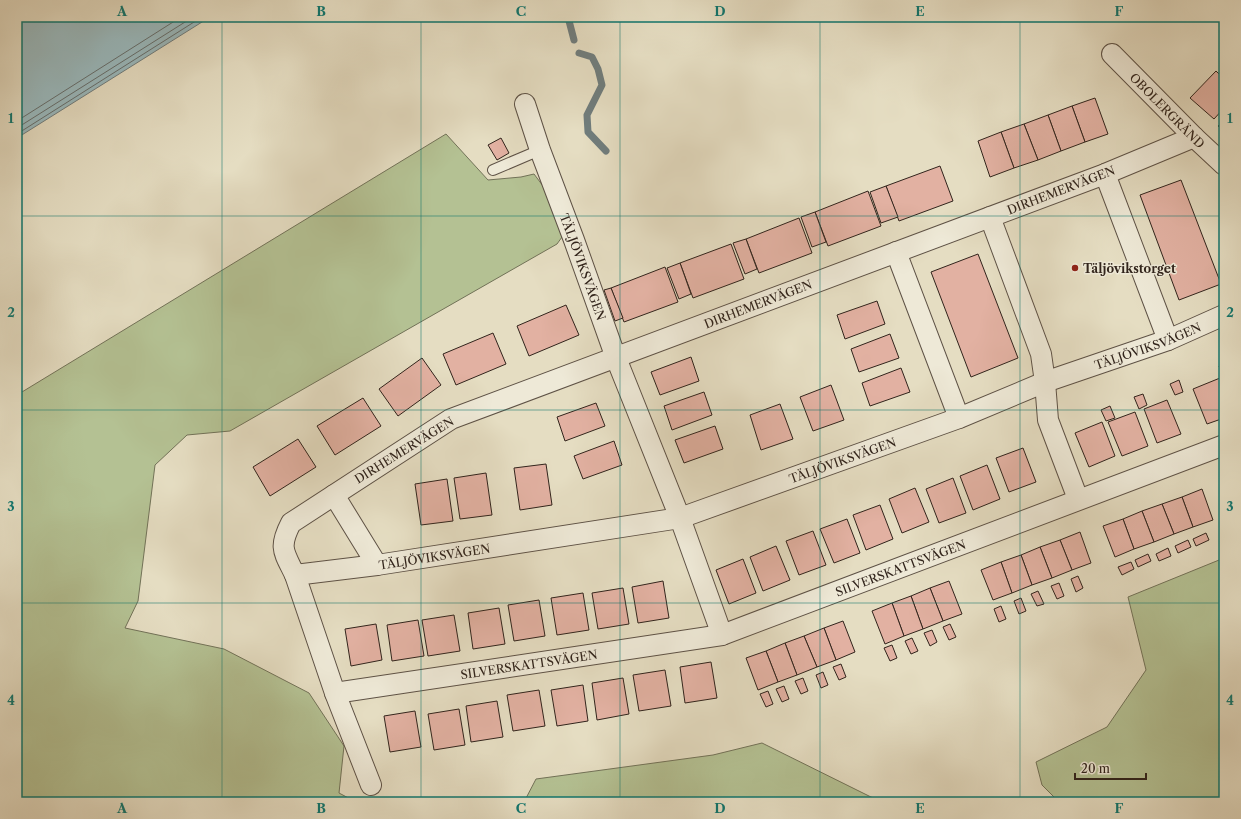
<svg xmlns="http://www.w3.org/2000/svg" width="1241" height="819" viewBox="0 0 1241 819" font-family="'Libre Caslon Text',serif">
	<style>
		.green { fill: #b4c193; stroke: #727258 }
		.water { fill: #9ab9bd; stroke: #707d7d }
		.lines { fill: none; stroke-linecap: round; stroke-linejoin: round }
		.shore { stroke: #666e6c; stroke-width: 1 }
		.stream { stroke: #707d7d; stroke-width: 7 }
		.building { fill: #e2b1a2; stroke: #31241c }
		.lane-casing { stroke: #5e5246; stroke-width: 12 }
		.street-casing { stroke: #5e5246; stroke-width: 22 }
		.lane { stroke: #eee9d7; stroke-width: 10 }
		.street { stroke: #eee9d7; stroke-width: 20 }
		.grid { fill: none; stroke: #0f766e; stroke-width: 1; stroke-opacity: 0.55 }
		.poi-dot { fill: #8f2418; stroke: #eee9d7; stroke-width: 1.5 }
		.labels { text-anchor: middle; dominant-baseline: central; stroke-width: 3; stroke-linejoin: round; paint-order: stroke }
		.street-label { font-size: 12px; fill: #31241c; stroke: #eee9d7 }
		.poi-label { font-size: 12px; font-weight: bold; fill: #31241c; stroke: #eee9d7; text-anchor: start }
		.neatline { fill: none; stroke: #0f766e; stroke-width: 1.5 }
		.grid-label { font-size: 13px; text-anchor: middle; font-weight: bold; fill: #0f766e }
	</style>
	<rect width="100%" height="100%" fill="#e5ddc2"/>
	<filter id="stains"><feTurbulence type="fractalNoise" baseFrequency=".005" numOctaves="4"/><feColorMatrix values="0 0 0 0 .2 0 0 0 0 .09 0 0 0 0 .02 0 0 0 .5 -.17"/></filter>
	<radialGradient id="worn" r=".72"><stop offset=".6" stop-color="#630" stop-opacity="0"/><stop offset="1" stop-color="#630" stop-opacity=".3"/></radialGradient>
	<!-- green -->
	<g class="green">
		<polygon points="446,134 488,180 521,177 534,174 549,194 562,237 557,244 230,431 187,435 155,465 138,601 125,628 224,649 309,693 344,746 339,793 356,802 17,802 17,395"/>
		<polygon points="1224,558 1224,802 1059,802 1042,785 1036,762 1107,727 1146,670 1128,597"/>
		<polygon points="762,743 875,799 873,802 524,802 536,779 713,755"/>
	</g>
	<!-- water -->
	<polygon class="water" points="17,17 210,17 17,138"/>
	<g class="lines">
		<!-- shore -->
		<g class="shore">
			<polyline points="17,121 181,17"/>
			<polyline points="17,128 193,17"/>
			<polyline points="17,134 202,17"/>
		</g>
		<!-- stream -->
		<g class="stream">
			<polyline points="568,17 574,40"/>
			<polyline points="579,53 592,57 598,69 602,85 587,115 588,132 606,151"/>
		</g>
	</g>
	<!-- building -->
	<g class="building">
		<polygon points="1216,71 1224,79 1224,108 1214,119 1190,98"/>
		<polygon points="1095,98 1108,134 1085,142 1072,106"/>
		<polygon points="1072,106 1085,142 1061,151 1048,115"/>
		<polygon points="1048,115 1061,151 1038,160 1024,124"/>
		<polygon points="1224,120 1224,132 1218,126"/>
		<polygon points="1024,124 1038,160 1014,168 1001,132"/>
		<polygon points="1001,132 1014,168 990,177 978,141"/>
		<polygon points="501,138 509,153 497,160 488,145"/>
		<polygon points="940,166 953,201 899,221 886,186"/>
		<polygon points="1181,180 1221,284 1179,300 1140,195"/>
		<polygon points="886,186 898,217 881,223 870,192"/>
		<polygon points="868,191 881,226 828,246 815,212"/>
		<polygon points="815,212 826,242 812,247 801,217"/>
		<polygon points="799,218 812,253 759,273 746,239"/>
		<polygon points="746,239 757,269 745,274 733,243"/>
		<polygon points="731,244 744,279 693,298 680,263"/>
		<polygon points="978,254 1018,358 971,377 931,272"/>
		<polygon points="680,263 691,294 679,299 667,268"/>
		<polygon points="665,267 678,302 624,322 611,288"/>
		<polygon points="611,288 623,318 615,321 604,290"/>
		<polygon points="877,301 885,324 845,339 837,315"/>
		<polygon points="566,305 579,335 529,356 517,326"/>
		<polygon points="493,333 506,364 456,385 443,354"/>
		<polygon points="890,334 899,358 859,372 851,349"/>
		<polygon points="691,357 699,381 660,395 651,372"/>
		<polygon points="422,358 441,385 398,416 379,389"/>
		<polygon points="1224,364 1224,377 1223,378 1219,366"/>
		<polygon points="901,368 910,392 870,406 862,383"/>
		<polygon points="1220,378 1224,389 1224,418 1207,424 1193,389"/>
		<polygon points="1179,380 1183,392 1175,395 1170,384"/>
		<polygon points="831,385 844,420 813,431 800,397"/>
		<polygon points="704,392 712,415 672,430 664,406"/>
		<polygon points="1143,394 1147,405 1139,409 1134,397"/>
		<polygon points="363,398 381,426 335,455 317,426"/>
		<polygon points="1167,400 1181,434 1157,443 1144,409"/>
		<polygon points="596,403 605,426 565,441 557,417"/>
		<polygon points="780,404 793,439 761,450 750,415"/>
		<polygon points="1110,406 1115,418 1106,421 1101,410"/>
		<polygon points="1135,412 1148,446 1122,456 1108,422"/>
		<polygon points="1102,422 1115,456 1089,467 1075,433"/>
		<polygon points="715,426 723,449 684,463 675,440"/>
		<polygon points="298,439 316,467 270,496 253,467"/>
		<polygon points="614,441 622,465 583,479 574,456"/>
		<polygon points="1023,448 1036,482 1009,492 996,458"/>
		<polygon points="546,464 552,505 520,510 514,468"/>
		<polygon points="987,465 1000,499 973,510 960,476"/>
		<polygon points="486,473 492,515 460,519 454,478"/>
		<polygon points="953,478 966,513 939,523 926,489"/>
		<polygon points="447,479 453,521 421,525 415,484"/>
		<polygon points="915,488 929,522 902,533 889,499"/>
		<polygon points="1202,489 1213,520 1193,527 1182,497"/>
		<polygon points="1182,497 1193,527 1174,534 1162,504"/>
		<polygon points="1162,504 1174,534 1154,542 1142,511"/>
		<polygon points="880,505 893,539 866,550 853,515"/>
		<polygon points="1142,511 1154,542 1134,549 1123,519"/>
		<polygon points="847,519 860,553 834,563 820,529"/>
		<polygon points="1123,519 1134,549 1115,557 1103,526"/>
		<polygon points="813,531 826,565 799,575 786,541"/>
		<polygon points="1080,532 1091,563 1072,570 1060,540"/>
		<polygon points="1206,533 1209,540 1196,546 1193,539"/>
		<polygon points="1060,540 1072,570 1052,578 1040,547"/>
		<polygon points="1188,540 1191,547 1178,553 1175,546"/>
		<polygon points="776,546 790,580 763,591 750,557"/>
		<polygon points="1040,547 1052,578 1032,585 1021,555"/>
		<polygon points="1168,548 1171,556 1159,561 1156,554"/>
		<polygon points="1148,554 1151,561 1138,567 1135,560"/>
		<polygon points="1021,555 1032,585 1012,593 1001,562"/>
		<polygon points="743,559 756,593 729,604 716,570"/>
		<polygon points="1001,562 1012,593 993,600 981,570"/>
		<polygon points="1131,562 1134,569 1122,575 1118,567"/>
		<polygon points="1078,576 1083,588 1076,592 1071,579"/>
		<polygon points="663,581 669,618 638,623 632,587"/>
		<polygon points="949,581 962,614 943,621 930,588"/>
		<polygon points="1059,583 1064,596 1057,599 1051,586"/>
		<polygon points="623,588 629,624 598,629 592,593"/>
		<polygon points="930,588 943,621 923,629 911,596"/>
		<polygon points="1038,591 1044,604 1037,606 1031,594"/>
		<polygon points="583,593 589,630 557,635 551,598"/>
		<polygon points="911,596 923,629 904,636 892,603"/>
		<polygon points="1021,598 1026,611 1019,614 1014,601"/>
		<polygon points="539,600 545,636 514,641 508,605"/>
		<polygon points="892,603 904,636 885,644 872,611"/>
		<polygon points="1001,606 1006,619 999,622 994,609"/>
		<polygon points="499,608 505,644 473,649 468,613"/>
		<polygon points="454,615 460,651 428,656 422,620"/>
		<polygon points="418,620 424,656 392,661 387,625"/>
		<polygon points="843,621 855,652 836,660 824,628"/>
		<polygon points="376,624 382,660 351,666 345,629"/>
		<polygon points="950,624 956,637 949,640 943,627"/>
		<polygon points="824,628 836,660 817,667 804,636"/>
		<polygon points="932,630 937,642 930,646 924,633"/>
		<polygon points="804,636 817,667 797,675 785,643"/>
		<polygon points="912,638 918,651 911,654 905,641"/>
		<polygon points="785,643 797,675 778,682 766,651"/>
		<polygon points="892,645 897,658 890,661 884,648"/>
		<polygon points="766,651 778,682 758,690 746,658"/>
		<polygon points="711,662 717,698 685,703 680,667"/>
		<polygon points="841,664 846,677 839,680 833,667"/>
		<polygon points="665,670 671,706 639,711 633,675"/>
		<polygon points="823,672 828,685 821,688 816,675"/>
		<polygon points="623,678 629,714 597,720 592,683"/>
		<polygon points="803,678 808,691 801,694 795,681"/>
		<polygon points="583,685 588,721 557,726 551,690"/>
		<polygon points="784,686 789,699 782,702 776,689"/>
		<polygon points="539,690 545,726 513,731 507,695"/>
		<polygon points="768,691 773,704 766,707 760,694"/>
		<polygon points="497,701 503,737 471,742 466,706"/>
		<polygon points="459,709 465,745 434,750 428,714"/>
		<polygon points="415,711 421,747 390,752 384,716"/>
	</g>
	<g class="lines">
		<!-- lane casing -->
		<g class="lane-casing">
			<polyline id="lane" points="493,170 540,150"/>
		</g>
		<!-- street casing -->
		<g class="street-casing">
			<g id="street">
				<path id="s1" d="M1112,54L1194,137L1224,165"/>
				<path id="s2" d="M525,104L540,150L574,240L616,358L680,518L722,635"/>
				<path id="s3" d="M1194,137L1105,174L451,419L291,523C278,548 284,552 295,575L377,565L680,518L959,418L1045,382L1168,340L1224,315"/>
				<polyline points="1105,174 1168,340"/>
				<polyline points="990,217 1041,354 1045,382 1048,420 1078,499"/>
				<polyline points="896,252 959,418"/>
				<polyline points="334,495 377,565"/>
				<polyline points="295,575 335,693 371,785"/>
				<path id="s4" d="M335,693L722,635L1224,445"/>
			</g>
		</g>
		<!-- lane -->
		<use href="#lane" class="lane"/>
		<!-- street -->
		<use href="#street" class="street"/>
	</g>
	<!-- grid -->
	<path class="grid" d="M222,17V802M421,17V802M620,17V802M820,17V802M1020,17V802M17,216H1224M17,410H1224M17,603H1224"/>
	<!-- markers -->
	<circle class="poi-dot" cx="1075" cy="268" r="4"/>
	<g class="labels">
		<!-- street labels -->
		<g class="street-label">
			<text stroke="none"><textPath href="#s1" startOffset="79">OBOLERGRÄND</textPath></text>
			<text transform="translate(1061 190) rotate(-21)">DIRHEMERVÄGEN</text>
			<text stroke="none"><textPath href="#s2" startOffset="173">TÄLJÖVIKSVÄGEN</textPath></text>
			<text transform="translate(758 304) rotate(-21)">DIRHEMERVÄGEN</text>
			<text stroke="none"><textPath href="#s3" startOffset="1929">TÄLJÖVIKSVÄGEN</textPath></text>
			<text transform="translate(404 450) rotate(-32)">DIRHEMERVÄGEN</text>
			<text stroke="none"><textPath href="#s3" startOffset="1603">TÄLJÖVIKSVÄGEN</textPath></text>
			<text stroke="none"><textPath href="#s3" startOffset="1182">TÄLJÖVIKSVÄGEN</textPath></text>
			<text stroke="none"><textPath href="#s4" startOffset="582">SILVERSKATTSVÄGEN</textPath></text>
			<text stroke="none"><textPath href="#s4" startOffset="196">SILVERSKATTSVÄGEN</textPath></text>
		</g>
		<!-- poi labels -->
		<g class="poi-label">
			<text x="1083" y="268">Täljövikstorget</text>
		</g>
	</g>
	<!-- margin -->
	<rect width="1241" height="819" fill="none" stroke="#e5ddc2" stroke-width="44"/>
	<!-- scale -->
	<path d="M1075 773v6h71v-6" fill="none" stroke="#31241c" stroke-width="2"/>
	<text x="1081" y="773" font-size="12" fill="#31241c" stroke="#eee9d7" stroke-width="3" paint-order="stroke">20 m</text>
	<rect x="22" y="22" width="1197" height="775" class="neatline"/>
	<g class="grid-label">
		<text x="122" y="16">A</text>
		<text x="321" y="16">B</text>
		<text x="521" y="16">C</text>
		<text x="720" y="16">D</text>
		<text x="920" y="16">E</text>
		<text x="1119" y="16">F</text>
		<text x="11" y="123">1</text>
		<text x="1230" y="123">1</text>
		<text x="11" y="317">2</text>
		<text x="1230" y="317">2</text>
		<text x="11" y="511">3</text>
		<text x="1230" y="511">3</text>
		<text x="11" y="705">4</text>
		<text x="1230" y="705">4</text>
		<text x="122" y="813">A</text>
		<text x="321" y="813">B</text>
		<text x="521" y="813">C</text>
		<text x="720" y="813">D</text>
		<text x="920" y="813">E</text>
		<text x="1119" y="813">F</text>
	</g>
	<rect width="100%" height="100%" filter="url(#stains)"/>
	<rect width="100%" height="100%" fill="url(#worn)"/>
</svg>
